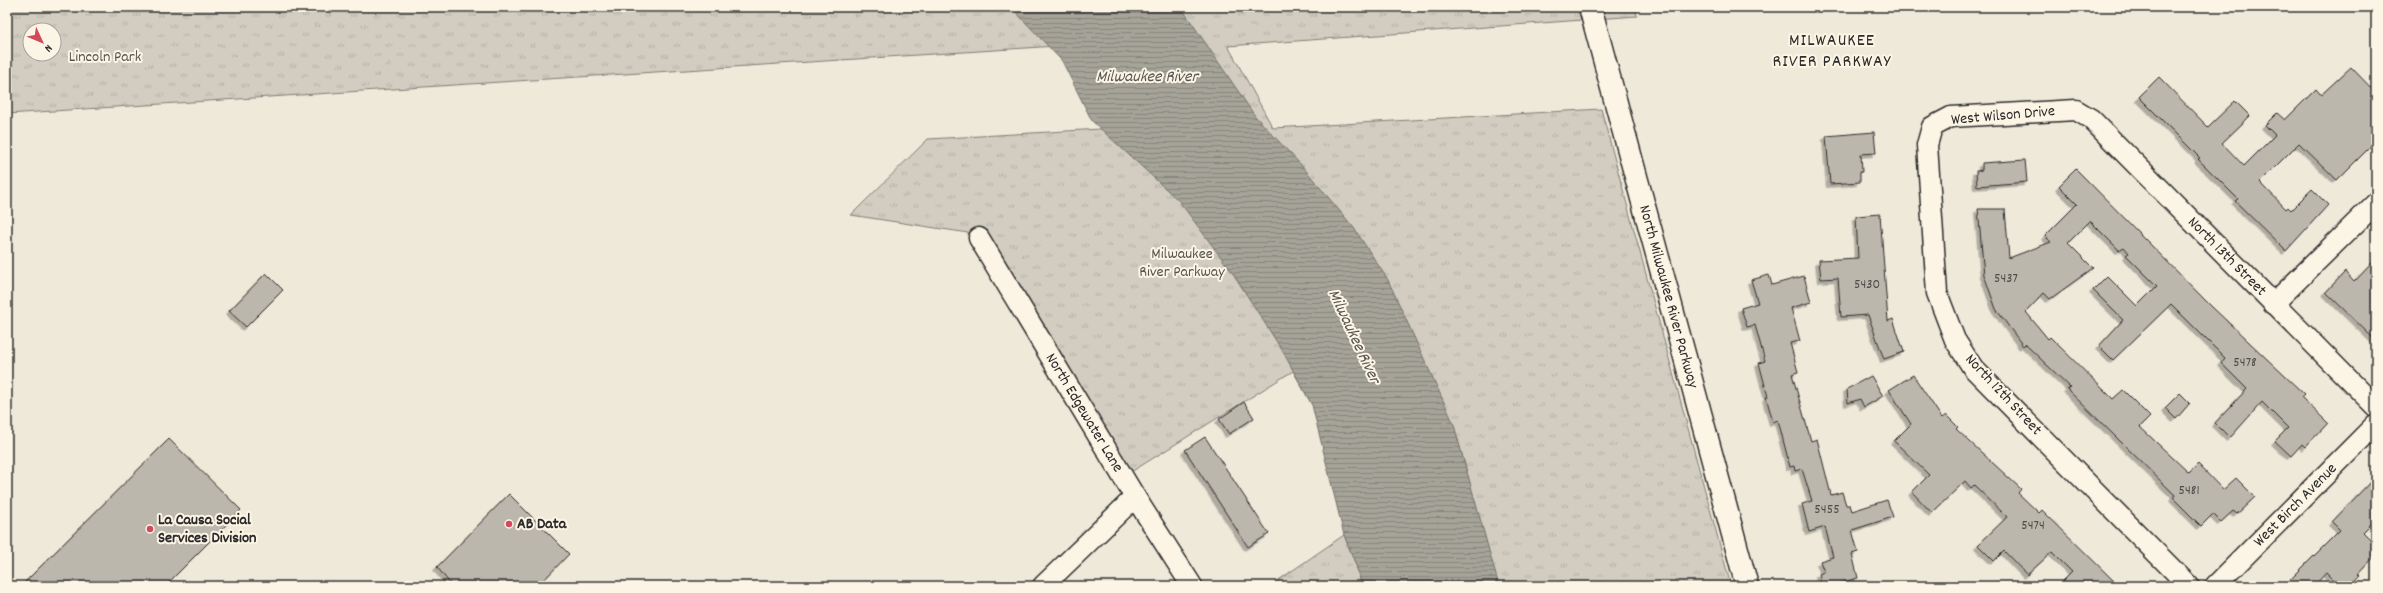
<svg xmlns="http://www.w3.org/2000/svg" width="2383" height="593" viewBox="0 0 2383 593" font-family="Dekko,sans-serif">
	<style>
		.park { fill: url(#park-tufts); stroke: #7e7c76; fill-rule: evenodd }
		.water { fill: url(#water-rules); stroke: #75736d }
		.building { fill: #bcb7ac; stroke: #2b2b2b; filter: url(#shadow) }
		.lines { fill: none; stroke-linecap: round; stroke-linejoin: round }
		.street-casing { stroke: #2b2b2b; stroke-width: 23 }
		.secondary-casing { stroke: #2b2b2b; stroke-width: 25 }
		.street { stroke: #fcf5e5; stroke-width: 20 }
		.secondary { stroke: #fcf5e5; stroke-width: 22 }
		.poi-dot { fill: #d1495b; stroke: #fcf5e5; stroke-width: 1.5 }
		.labels { text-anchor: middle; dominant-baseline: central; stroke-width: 4; stroke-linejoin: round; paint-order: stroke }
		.number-label { font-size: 14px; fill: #4f4e4b }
		.park-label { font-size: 16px; fill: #555450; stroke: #fcf5e5 }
		.street-label { font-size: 16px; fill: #2b2b2b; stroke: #fcf5e5 }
		.poi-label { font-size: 16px; font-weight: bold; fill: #2b2b2b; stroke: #fcf5e5; text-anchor: start }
		.water-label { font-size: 17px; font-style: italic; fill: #565552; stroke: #fcf5e5 }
		.quarter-label { font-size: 18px; letter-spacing: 1px; fill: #2b2b2b; stroke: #fcf5e5 }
	</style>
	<defs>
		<pattern id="park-tufts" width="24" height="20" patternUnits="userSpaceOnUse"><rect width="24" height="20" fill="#d2cdc0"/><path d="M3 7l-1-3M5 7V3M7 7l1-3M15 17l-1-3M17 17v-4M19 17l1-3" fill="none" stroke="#b4b0a5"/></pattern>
		<pattern id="water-rules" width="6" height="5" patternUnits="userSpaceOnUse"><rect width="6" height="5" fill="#a6a399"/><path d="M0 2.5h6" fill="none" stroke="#87857d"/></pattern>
		<filter id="shadow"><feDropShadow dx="-3.5" dy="3.5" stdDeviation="0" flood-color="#0004"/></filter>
	</defs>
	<rect width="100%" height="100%" fill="#efe9da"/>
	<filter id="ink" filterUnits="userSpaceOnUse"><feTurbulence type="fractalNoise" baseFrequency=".025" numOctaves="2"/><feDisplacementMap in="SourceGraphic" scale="8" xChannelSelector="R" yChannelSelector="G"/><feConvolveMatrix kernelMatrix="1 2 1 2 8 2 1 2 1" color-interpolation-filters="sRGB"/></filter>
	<g filter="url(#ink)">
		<!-- park -->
		<g class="park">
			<path d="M7,7H1105L1072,45L7,114ZM30,30H54V54H30Z"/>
			<polygon points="1164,7 1635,7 1637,16 1228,46 1273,128 1601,109 1731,586 1498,586 1453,422 1312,405 1293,371 1131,472 988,236 851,215 928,139 1118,128"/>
			<polygon points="1344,535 1356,565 1362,586 1270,586"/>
		</g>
		<!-- water -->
		<polygon class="water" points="1011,7 1181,7 1255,116 1302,166 1354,228 1388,280 1453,422 1499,586 1362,586 1356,565 1344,535 1312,405 1282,350 1232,272 1179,201 1092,121 1062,61"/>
		<!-- building -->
		<g class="building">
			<polygon points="2351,67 2376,93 2376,141 2337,180 2299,143 2260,182 2286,209 2288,207 2291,210 2312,189 2328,205 2286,251 2235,201 2238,199 2198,159 2200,158 2139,97 2159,77 2208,127 2235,101 2250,116 2222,143 2244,166 2275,135 2265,125 2277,113 2285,120 2316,89 2321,95"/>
			<polygon points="1874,132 1876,153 1861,154 1862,172 1860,172 1860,182 1830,184 1826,136"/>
			<polygon points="2025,160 2027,182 1977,186 1976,171 1982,170 1982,163"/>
			<polygon points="2076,169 2211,306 2304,394 2301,397 2328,423 2305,447 2302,444 2291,456 2275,441 2288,428 2262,402 2230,438 2215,423 2247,389 2221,363 2225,358 2171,304 2113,360 2099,346 2123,320 2093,290 2107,276 2137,306 2157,286 2126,255 2129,253 2124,247 2119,250 2090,221 2068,243 2093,268 2050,299 2044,293 2026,312 2048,339 2050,337 2113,399 2123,390 2150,417 2140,427 2189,473 2198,464 2223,490 2236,478 2255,497 2237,514 2233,511 2221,522 2213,514 2201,526 2173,498 2175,495 2067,389 2070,387 2025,344 2023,346 1996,309 1984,275 1978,209 2005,209 2009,258 2051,242 2045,236 2077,204 2059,186"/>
			<polygon points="1880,214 1888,321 1893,319 1904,352 1884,359 1868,315 1841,317 1838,278 1821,279 1819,260 1858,258 1856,216"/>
			<polygon points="2376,259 2376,341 2326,292 2345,272 2354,282"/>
			<polygon points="266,273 283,290 246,327 229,311"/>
			<polygon points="1769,275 1772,285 1804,276 1811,302 1791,308 1800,341 1790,343 1798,372 1792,374 1811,441 1817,439 1831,495 1842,492 1846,505 1850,505 1852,511 1887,500 1893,517 1852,530 1858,552 1852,554 1858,578 1828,586 1822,586 1819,574 1824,572 1820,561 1833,557 1825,527 1809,532 1802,504 1812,501 1802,469 1795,471 1794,466 1790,467 1778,420 1773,422 1766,397 1768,397 1759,363 1765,361 1755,325 1747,327 1741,308 1758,303 1751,280"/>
			<polygon points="1913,375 1942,418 1946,415 1958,427 1956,429 2021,489 2018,493 2039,513 2042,510 2119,586 2058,586 2072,572 2052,552 2027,575 2004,551 1994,561 1978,545 2007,517 1974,485 1971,488 1965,481 1932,513 1912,492 1929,475 1894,441 1911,424 1889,390"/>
			<polygon points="1871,376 1883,396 1864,407 1860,399 1848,403 1847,389"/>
			<polygon points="2180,393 2190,403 2176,419 2165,408"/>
			<polygon points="1244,402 1254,418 1229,434 1219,419"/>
			<polygon points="1205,437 1269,534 1248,547 1185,450"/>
			<polygon points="169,439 241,510 165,586 21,586"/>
			<polygon points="2376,476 2376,519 2363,532 2376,545 2376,555 2358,574 2360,576 2351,586 2339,586 2326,573 2314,586 2284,586 2340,530 2332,522"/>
			<polygon points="509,494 569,554 538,586 452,586 437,567"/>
		</g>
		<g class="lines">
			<!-- street casing -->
			<g class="street-casing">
				<g id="street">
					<path id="s1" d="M979,238L1135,497L1192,586"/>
					<polyline points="2273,304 2376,203"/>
					<polyline points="1043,586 1135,497"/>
					<path id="s2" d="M2189,586L1973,368L1955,340L1937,293L1927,145L1932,127L1951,117L2076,110L2091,119L2376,407"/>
					<path id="s3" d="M2215,586L2376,424"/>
				</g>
			</g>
			<!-- secondary casing -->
			<g class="secondary-casing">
				<g id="secondary">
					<path id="s4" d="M1590,7L1747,586"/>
				</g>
			</g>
			<!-- street -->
			<use href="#street" class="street"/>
			<!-- secondary -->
			<use href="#secondary" class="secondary"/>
		</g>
	</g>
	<!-- markers -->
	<g class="poi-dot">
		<circle cx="509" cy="524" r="4"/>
		<circle cx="150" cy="529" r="4"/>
	</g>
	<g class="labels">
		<!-- number labels -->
		<g class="number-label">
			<text x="2006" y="279">5437</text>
			<text x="1867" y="285">5430</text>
			<text x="2245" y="363">5478</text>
			<text x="2189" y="491">5481</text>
			<text x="1827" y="510">5455</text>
			<text x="2033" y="526">5474</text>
		</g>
		<!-- park labels -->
		<g class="park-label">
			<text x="105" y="57">Lincoln Park</text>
			<text x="1182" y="254">Milwaukee<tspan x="1182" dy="18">River Parkway</tspan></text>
		</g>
		<!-- street labels -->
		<g class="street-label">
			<text transform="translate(2003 116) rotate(-5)">West Wilson Drive</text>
			<text stroke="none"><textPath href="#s2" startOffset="915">North 13th Street</textPath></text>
			<text stroke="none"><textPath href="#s4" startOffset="300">North Milwaukee River Parkway</textPath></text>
			<text transform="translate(2003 395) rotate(47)">North 12th Street</text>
			<text stroke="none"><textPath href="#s1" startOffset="204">North Edgewater Lane</textPath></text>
			<text stroke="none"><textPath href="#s3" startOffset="114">West Birch Avenue</textPath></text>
		</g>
		<!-- poi labels -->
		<g class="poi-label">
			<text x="158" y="520">La Causa Social<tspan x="158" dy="18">Services Division</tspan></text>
			<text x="517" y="524">AB Data</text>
		</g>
		<!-- water labels -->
		<g class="water-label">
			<text x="1147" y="78">Milwaukee River</text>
			<text transform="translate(1353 337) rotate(65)">Milwaukee River</text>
		</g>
		<!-- quarter labels -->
		<g class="quarter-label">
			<text x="1832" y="41">MILWAUKEE<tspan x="1832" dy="21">RIVER PARKWAY</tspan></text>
		</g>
	</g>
	<!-- margin -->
	<rect width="2383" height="593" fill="none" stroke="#fcf5e5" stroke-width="24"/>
	<rect x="12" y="12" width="2359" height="569" fill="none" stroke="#2b2b2b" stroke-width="1.5" filter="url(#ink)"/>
	<!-- north arrow -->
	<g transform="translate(42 42) rotate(134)"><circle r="19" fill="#fcf5e5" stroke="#a8a49b"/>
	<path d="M0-3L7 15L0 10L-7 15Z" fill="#d1495b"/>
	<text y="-6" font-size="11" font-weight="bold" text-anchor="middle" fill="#2b2b2b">N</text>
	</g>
</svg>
